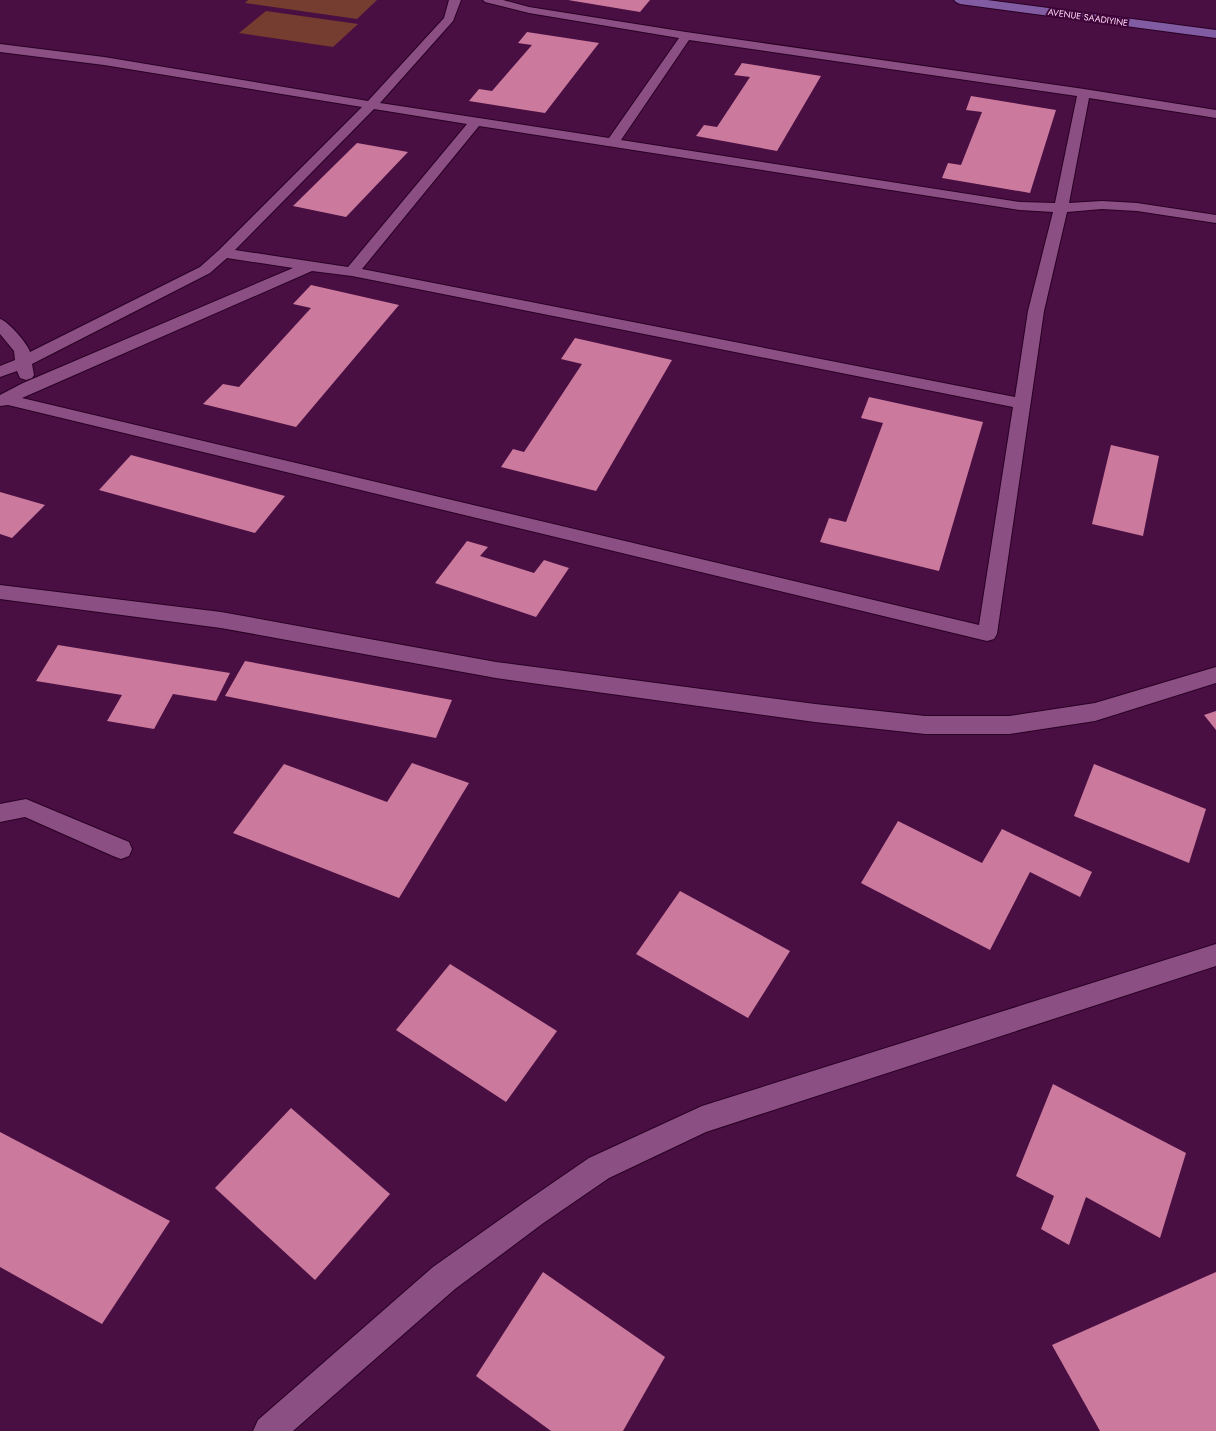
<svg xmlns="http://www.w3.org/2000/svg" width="1216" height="1431" viewBox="0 0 1216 1431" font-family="Jost,sans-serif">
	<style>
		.green { fill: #753c30 }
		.building { fill: #cb7a9d }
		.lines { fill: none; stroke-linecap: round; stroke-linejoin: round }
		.service-casing { stroke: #290024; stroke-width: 2 }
		.minor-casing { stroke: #290024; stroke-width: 2 }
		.secondary-casing { stroke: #290024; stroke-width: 2 }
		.service { fill: #8c4f83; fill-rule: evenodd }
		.minor { fill: #8c4f83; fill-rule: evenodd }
		.secondary { fill: #815ca2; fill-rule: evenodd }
		.labels { text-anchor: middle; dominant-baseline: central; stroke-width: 4; stroke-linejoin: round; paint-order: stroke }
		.far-street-label { font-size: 9px; fill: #fedaf6; stroke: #3e0338 }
	</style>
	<rect width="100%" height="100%" fill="#490f42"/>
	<!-- green -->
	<g class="green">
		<polygon points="248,0 377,0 357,19 245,3"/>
		<polygon points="266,11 358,24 333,47 239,33"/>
	</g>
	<!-- building -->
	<g class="building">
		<polygon points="568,0 650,0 640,12"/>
		<polygon points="527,32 599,43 545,113 469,101 479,89 492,91 532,45 518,43"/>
		<polygon points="742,63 821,76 777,151 696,136 704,125 717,127 750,77 734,75"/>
		<polygon points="971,96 1056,110 1030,193 942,178 948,163 961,165 982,112 966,110"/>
		<polygon points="357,143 408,152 346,217 293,206"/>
		<polygon points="311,285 399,305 296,427 203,404 223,384 239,387 311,308 293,304"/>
		<polygon points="575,338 672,360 596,491 501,467 513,449 524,452 582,364 561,359"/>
		<polygon points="869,397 983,422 939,571 820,542 829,518 846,522 883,423 861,418"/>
		<polygon points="1111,445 1159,456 1143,536 1092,524"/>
		<polygon points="131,455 285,496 255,533 99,490"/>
		<polygon points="0,492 45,505 12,538 0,534"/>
		<polygon points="467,541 488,547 480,556 534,573 544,560 569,568 536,617 435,583"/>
		<polygon points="58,645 230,673 216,701 173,694 154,729 107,721 122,695 36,681"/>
		<polygon points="245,661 452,700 436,738 225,696"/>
		<polygon points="1216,711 1216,730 1204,715"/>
		<polygon points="412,763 469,783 399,898 233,833 284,764 387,802"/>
		<polygon points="1094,764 1206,809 1189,863 1074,816"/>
		<polygon points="898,821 982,863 1002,829 1092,872 1080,897 1030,872 990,950 861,883"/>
		<polygon points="680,891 790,951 748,1018 636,954"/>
		<polygon points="450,964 557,1031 506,1102 396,1030"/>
		<polygon points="1053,1084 1186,1153 1160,1238 1086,1197 1069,1245 1041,1229 1054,1196 1016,1176"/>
		<polygon points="291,1108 390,1194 315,1280 215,1188"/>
		<polygon points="0,1132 170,1221 102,1324 0,1267"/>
		<polygon points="543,1272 665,1357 623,1431 551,1431 476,1376"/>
		<polygon points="1216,1272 1216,1431 1100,1431 1052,1345"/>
	</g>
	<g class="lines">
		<!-- service casing -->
		<g class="service-casing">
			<g id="service">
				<path d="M449,0H461L453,21L380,103L609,138L679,38L529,13L485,2L483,0H503L529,7L686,32L1084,89L1216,110V118L1089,98L1069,203L1102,201L1137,203L1216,215V223L1137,211L1102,209L1067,212L1044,311L997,634L994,639L987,641L8,405L0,406V395L23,383L293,268L227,258L210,273L32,364L34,375L32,378L26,380L20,378L17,371L0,377V366L15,360L14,351L0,334V319C8,321 28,344 30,352L200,267L219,250L362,107L104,65L0,52V44L104,57L368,101L444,18ZM689,40L1077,96L1055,203L1020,202L621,140ZM374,109L467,124L348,267L235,250ZM479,126L1020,210L1053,212L1028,311L1015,397L362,269ZM312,271L352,276L1013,407L979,625L22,398Z"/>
				<polygon points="26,799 129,842 132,849 129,856 121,859 113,856 25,817 0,822 0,804"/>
			</g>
		</g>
		<!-- minor casing -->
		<g class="minor-casing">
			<g id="minor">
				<polygon points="0,585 221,612 496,662 815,704 925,716 1009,716 1095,703 1216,667 1216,683 1095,721 1009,734 925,734 815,722 496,678 221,628 0,599"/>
				<polygon points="1216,944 1216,966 706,1132 609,1178 542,1224 455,1289 293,1431 253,1431 258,1420 433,1267 522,1204 589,1158 702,1106"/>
			</g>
		</g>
		<!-- secondary casing -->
		<g class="secondary-casing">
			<polygon id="secondary" points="954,0 987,0 1216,30 1216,38 960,4 956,2"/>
		</g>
		<!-- service -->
		<use href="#service" class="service"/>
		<!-- minor -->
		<use href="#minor" class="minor"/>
		<!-- secondary -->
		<use href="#secondary" class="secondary"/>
	</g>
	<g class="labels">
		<!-- far-street labels -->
		<g class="far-street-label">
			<text transform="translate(1088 17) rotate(8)">AVENUE SAADIYINE</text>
		</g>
	</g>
</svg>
